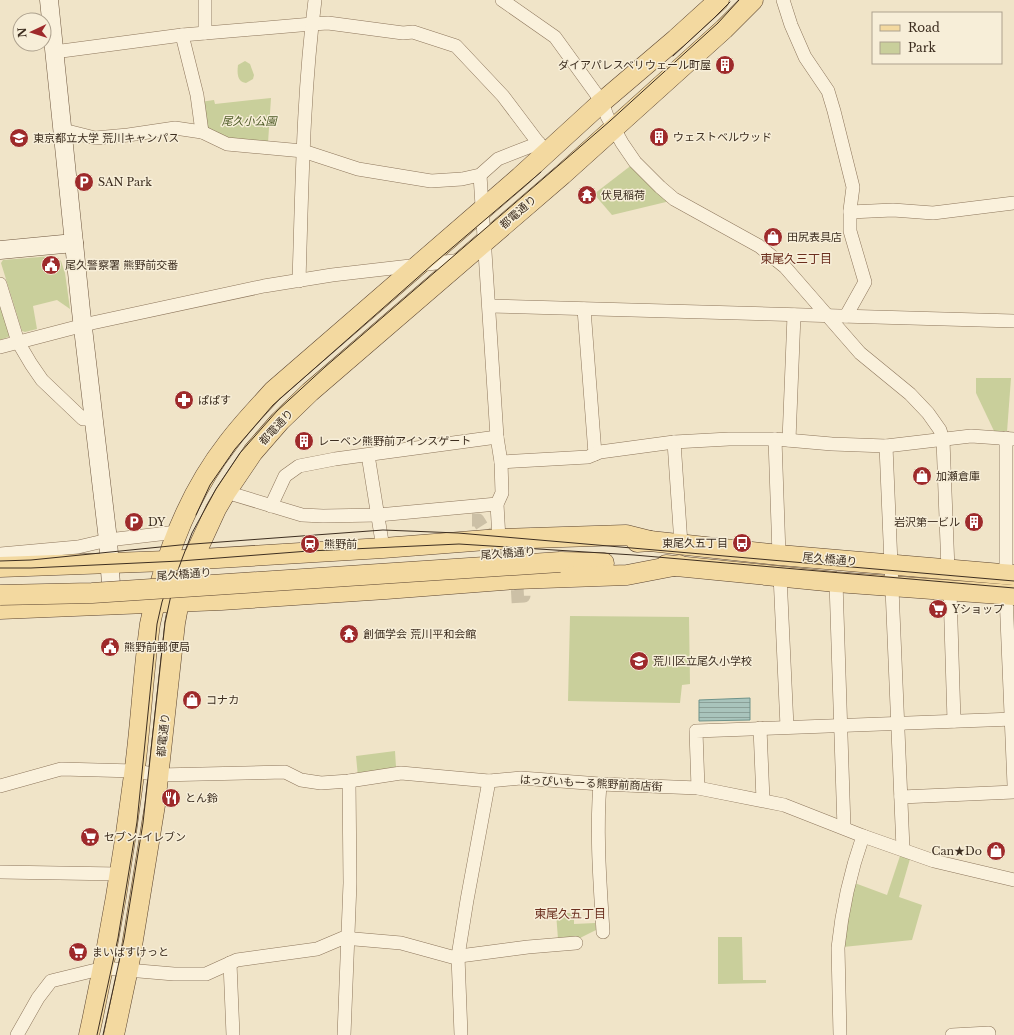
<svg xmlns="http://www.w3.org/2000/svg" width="1014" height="1035" viewBox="0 0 1014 1035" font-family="'Libre Baskerville','Noto Sans JP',serif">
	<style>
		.green { fill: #c9cf9b }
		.water { fill: url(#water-rules); stroke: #6f938a }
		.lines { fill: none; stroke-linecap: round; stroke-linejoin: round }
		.street-tunnel { stroke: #ccc0a6; stroke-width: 13; stroke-dasharray: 13 6; stroke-linecap: butt }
		.street-casing { stroke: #8d765c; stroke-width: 14 }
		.secondary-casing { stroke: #6f573f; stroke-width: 19 }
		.primary-casing { stroke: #5b4430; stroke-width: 21 }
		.street { stroke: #faf1dc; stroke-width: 13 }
		.secondary { stroke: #faf1dc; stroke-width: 18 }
		.primary { stroke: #f3d9a0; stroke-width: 20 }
		.tram { stroke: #3d2e20; stroke-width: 1 }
		.primary-bridge-casing { stroke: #5b4430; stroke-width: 21; stroke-linecap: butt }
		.primary-bridge { stroke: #f3d9a0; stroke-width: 20 }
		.labels { text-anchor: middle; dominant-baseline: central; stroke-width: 3; stroke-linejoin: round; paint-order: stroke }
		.poi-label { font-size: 11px; fill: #3d2e20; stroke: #f7eed8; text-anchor: start }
		.park-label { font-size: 11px; font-style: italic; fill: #4d5a26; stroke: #f7eed8 }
		.street-label { font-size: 11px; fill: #3d2e20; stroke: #f7eed8 }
		.neighbourhood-label { font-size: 12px; fill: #6b2e1e; stroke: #f7eed8 }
	</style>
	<defs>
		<pattern id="water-rules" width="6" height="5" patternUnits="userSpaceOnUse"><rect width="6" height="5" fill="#a9c4bc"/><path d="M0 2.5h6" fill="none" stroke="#8ba098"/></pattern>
	</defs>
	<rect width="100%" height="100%" fill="#f0e4c8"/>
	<!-- green -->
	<g class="green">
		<path d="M245,61L250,64L254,75L253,79L246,83C237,82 237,73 238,65Z"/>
		<path d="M271,98L268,143C248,141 224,141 206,130L200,102L214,100L215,104Z"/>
		<polygon points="633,164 668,198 666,202 612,215 594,194"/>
		<polygon points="53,256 61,261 65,273 70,309 57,300 33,306 37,329 25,332 22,331 1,263 3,260"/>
		<polygon points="0,305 11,336 0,340"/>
		<polygon points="976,378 1011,378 1007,432 994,431 976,393"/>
		<polygon points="570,616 689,617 690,684 682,685 680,703 568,701"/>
		<polygon points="395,751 396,767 392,771 358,777 356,756"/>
		<polygon points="900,856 910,859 899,897 922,905 912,940 843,947 852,882 887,895"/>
		<polygon points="556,913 574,913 574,924 595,923 596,930 578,939 558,939"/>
		<polygon points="718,937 742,937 743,980 766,980 766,983 718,984"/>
	</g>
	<!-- water -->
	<polygon class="water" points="750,698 750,720 699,721 699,700"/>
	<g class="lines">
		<!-- street-tunnel -->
		<polyline class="street-tunnel" points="472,520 478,520 524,593 524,596 506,597"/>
		<!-- street casing -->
		<g class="street-casing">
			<g id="street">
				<polyline points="205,0 205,33"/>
				<polyline points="502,0 555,37 602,102 607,116 622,143 635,162 660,187 674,199 759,246 785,267 860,353 910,394 928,413 940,430 943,440 948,570"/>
				<polyline points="783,0 791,25 805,57 828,91 834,111 853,187 850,210 850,231 865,282 846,316"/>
				<polyline points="182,35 197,95 202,132"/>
				<polyline points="54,52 182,35 312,24 328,23 403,33 413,32 456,46 503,96 546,153"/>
				<polyline points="63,130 95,138 128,135 175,128 202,132 227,144 303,151 358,169 431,181 462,179 480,175 498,159 539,143"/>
				<polyline points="480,175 497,437 501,462 502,493 497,504 499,539"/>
				<polyline points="850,212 893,210 933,213 1014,203"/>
				<path d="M299,281C302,187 303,93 315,0"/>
				<polyline points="0,284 18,342 31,364 42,380 83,419 94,419"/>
				<polyline points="489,306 1014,321"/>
				<polyline points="584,309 595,454"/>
				<polyline points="0,347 92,323 264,286 332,275 462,260"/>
				<polyline points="775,439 779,555"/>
				<polyline points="789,440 794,315"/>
				<polyline points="674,442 681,544"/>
				<polyline points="886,446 903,849"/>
				<polyline points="368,455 383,548"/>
				<polyline points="501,462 588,457 600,452 674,442 729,439 775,439 832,444 886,446 971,436 1014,439"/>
				<polyline points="226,492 302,515 323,516 378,515 497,504"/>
				<polyline points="271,506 285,476 299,466 335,459 497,437"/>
				<polyline points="0,554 78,547 108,540 177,532"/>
				<polyline points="1006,574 1006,438"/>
				<polyline points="780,575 787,727"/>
				<polyline points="836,582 844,828"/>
				<polyline points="950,591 954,721"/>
				<polyline points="1006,595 1014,785"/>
				<polyline points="760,728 763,800"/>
				<path d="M600,784C596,833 600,883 603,932"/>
				<polyline points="0,786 61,769 135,771 159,775 285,772 301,780 321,783 349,781 401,773 489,781 521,778 600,784 698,788 784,805 863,836 934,861 1014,880"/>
				<polyline points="698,788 696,731 1014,719"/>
				<polyline points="901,797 1014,792"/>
				<polyline points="0,872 119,874"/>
				<polyline points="230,963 233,1035"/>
				<polyline points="17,1035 38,998 51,981 104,968 174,974 206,974 237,960 317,949 343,938 401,943 452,957 528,947 576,943"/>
				<polyline points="344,1035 350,883 349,781"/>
				<polyline points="461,1035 458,956 467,900 489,781"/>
				<path d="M840,1035L838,948C842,909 850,873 863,836"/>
				<polyline points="952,1035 989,1033 989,1035"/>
			</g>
		</g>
		<!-- secondary casing -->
		<g class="secondary-casing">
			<g id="secondary">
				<polyline points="49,0 81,311 108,540 111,585 110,593 107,598 101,603"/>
				<polyline points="0,250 74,243"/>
			</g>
		</g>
		<!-- primary casing -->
		<g class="primary-casing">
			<g id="primary">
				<polyline points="637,542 650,541 779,555 1014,575"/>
				<polyline points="560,562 604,563"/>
				<polyline points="666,565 836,582 1014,595"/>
				<polyline points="0,567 167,561 383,548 499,539 626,535 650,541"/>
				<polyline points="0,609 221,600 386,589 515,579 627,575 679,565"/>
				<path d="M89,1035C108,949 123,862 134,775C141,725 143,674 150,624C153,610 157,595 161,581C175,531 196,484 228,443C242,424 258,408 273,391L520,177L602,102L676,39L719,0"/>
				<polyline points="114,1035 129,964 155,805 175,623 179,601 193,559 216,509 226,492 253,452 280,421 310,392 562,175 724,29 753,0"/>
			</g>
		</g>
		<!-- street -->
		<use href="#street" class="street"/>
		<!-- secondary -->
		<use href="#secondary" class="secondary"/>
		<!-- primary -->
		<use href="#primary" class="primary"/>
		<!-- tram -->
		<g class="tram">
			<polyline points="673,56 714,18 730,2"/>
			<polyline points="196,515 210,485 235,449 273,405 433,264 541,172"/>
			<polyline points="0,561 31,560 180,545 383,530 458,533 1014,581"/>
			<polyline points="0,568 31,568 180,561 309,551 459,544 634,555 1014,588"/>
			<polyline points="97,1035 118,938 137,822 157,624 162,602 172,572"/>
			<polyline points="103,1035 124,939 143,823 165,623 174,581 182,559 192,533 216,489 240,453 277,411 325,367 610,121 718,23 739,0"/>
		</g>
		<!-- primary-bridge casing -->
		<g class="primary-bridge-casing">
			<polyline id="primary-bridge" points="0,595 92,593 560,562"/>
		</g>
		<!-- primary-bridge -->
		<use href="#primary-bridge" class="primary-bridge"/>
	</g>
	<!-- icons -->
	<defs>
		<g id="building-disc" transform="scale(1)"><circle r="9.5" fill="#9e2a2b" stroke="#f7eed8"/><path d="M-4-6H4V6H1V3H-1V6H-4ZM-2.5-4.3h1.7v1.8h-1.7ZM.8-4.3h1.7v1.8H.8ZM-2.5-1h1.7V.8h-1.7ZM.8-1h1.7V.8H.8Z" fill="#fff"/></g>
		<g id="university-disc" transform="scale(1)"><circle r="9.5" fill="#9e2a2b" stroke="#f7eed8"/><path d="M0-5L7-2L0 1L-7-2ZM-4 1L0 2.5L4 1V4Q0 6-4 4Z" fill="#fff"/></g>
		<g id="parking-disc" transform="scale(1)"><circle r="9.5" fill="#9e2a2b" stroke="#f7eed8"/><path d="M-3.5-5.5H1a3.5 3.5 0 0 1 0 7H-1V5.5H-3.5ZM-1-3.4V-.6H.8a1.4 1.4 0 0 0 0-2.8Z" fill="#fff"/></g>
		<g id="temple-disc" transform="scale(1)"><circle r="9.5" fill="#9e2a2b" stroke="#f7eed8"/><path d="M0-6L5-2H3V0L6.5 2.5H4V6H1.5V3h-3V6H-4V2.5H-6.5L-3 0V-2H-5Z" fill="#fff"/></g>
		<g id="shop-disc" transform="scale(1)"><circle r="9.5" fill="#9e2a2b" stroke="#f7eed8"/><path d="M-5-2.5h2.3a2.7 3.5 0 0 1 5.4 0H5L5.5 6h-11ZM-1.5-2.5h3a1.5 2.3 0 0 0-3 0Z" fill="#fff"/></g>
		<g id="civic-disc" transform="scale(1)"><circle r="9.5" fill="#9e2a2b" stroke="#f7eed8"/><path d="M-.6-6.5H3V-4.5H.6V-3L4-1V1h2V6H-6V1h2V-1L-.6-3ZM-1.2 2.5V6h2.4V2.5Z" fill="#fff"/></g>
		<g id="pharmacy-disc" transform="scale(1)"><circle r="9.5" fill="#9e2a2b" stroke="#f7eed8"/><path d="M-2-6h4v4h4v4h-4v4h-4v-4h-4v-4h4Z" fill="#fff"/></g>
		<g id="bus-disc" transform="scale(1)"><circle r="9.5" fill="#9e2a2b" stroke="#f7eed8"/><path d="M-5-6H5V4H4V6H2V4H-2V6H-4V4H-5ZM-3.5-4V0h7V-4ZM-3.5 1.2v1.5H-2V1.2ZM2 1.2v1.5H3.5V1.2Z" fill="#fff"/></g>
		<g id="station-disc" transform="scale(1)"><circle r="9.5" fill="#9e2a2b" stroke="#f7eed8"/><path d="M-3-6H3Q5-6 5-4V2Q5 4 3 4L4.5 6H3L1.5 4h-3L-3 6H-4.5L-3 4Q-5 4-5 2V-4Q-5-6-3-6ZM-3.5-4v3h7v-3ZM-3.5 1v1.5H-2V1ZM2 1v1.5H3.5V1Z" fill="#fff"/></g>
		<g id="supermarket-disc" transform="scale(1)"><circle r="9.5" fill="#9e2a2b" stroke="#f7eed8"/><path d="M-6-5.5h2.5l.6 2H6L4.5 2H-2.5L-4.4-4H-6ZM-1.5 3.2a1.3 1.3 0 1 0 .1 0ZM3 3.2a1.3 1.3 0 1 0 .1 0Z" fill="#fff"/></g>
		<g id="school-disc" transform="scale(1)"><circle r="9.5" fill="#9e2a2b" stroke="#f7eed8"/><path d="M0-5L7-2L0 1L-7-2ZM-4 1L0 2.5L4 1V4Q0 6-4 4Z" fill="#fff"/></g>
		<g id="restaurant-disc" transform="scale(1)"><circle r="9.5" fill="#9e2a2b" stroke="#f7eed8"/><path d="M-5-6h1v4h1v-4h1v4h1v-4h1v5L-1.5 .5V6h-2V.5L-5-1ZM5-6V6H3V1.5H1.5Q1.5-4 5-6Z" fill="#fff"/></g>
	</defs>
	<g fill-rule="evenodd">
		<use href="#building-disc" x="725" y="65"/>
		<use href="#building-disc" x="659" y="137"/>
		<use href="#university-disc" x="19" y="138"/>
		<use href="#parking-disc" x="84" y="182"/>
		<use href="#temple-disc" x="587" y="195"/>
		<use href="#shop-disc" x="773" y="237"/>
		<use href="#civic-disc" x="51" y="265"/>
		<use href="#pharmacy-disc" x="184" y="400"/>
		<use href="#building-disc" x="304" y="441"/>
		<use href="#shop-disc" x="922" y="476"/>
		<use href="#parking-disc" x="134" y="522"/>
		<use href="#building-disc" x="974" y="522"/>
		<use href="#bus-disc" x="742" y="543"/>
		<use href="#station-disc" x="310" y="544"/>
		<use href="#supermarket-disc" x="938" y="609"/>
		<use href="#temple-disc" x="349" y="634"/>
		<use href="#civic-disc" x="110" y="647"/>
		<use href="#school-disc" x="639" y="661"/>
		<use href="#shop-disc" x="192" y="700"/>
		<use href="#restaurant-disc" x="171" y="798"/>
		<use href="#supermarket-disc" x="90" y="837"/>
		<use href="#shop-disc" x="996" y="851"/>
		<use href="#supermarket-disc" x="78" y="952"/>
	</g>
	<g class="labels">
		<!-- poi labels -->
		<g class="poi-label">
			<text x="711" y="65" text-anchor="end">ダイアパレスベリウェール町屋</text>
			<text x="673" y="137">ウェストベルウッド</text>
			<text x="33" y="138">東京都立大学 荒川キャンパス</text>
			<text x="98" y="182">SAN Park</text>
			<text x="601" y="195">伏見稲荷</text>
			<text x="787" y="237">田尻表具店</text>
			<text x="65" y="265">尾久警察署 熊野前交番</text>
			<text x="198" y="400">ぱぱす</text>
			<text x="318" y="441">レーベン熊野前アインスゲート</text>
			<text x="936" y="476">加瀬倉庫</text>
			<text x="148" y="522">DY</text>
			<text x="960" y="522" text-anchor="end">岩沢第一ビル</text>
			<text x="728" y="543" text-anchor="end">東尾久五丁目</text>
			<text x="324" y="544">熊野前</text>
			<text x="952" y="609">Yショップ</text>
			<text x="363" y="634">創価学会 荒川平和会館</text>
			<text x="124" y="647">熊野前郵便局</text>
			<text x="653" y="661">荒川区立尾久小学校</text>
			<text x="206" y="700">コナカ</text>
			<text x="185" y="798">とん鈴</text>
			<text x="104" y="837">セブン-イレブン</text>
			<text x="982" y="851" text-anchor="end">Can★Do</text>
			<text x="92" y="952">まいばすけっと</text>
		</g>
		<!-- park labels -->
		<g class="park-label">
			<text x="249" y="121">尾久小公園</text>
		</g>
		<!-- street labels -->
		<g class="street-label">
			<text transform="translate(518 212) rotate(-41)">都電通り</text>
			<text transform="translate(276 427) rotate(-47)">都電通り</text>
			<text transform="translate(508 553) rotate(-4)">尾久橋通り</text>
			<text transform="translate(830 559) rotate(5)">尾久橋通り</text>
			<text transform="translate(184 574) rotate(-4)">尾久橋通り</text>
			<text transform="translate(163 735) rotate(-84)">都電通り</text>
			<text transform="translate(591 783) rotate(3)">はっぴいもーる熊野前商店街</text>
		</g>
		<!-- neighbourhood labels -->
		<g class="neighbourhood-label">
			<text x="796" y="258">東尾久三丁目</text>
			<text x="570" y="913">東尾久五丁目</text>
		</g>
	</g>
	<!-- legend -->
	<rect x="872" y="12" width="130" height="52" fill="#f7eed8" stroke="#ada18e"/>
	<rect x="880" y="25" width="20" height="6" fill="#f3d9a0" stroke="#ada18e"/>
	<text x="908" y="32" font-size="12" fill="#3d2e20">Road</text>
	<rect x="880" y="42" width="20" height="12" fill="#c9cf9b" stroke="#ada18e"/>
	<text x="908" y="52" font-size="12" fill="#3d2e20">Park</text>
	<!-- north arrow -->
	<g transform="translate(32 32) rotate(266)"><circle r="19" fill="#f7eed8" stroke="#ada18e"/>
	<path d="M0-3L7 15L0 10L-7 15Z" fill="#9e2a2b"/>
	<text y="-6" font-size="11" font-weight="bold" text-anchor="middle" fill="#3d2e20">N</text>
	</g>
</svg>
